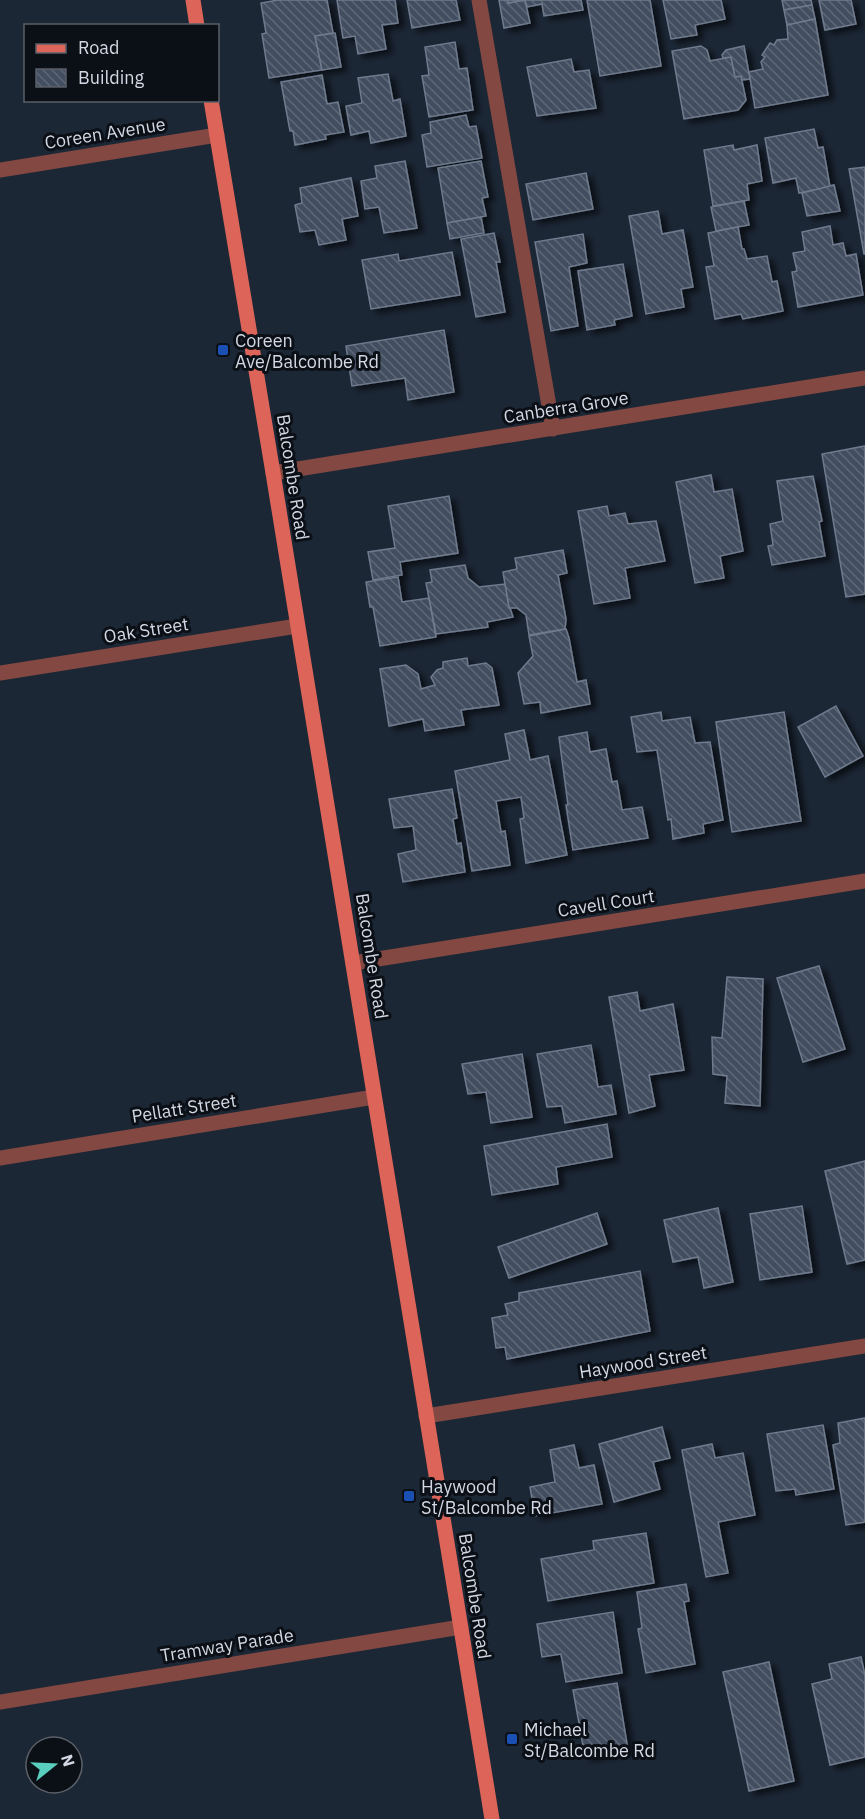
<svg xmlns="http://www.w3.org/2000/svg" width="865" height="1819" viewBox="0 0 865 1819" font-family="'IBM Plex Sans',sans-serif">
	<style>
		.building { fill: url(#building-back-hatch); stroke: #6f7b8e; stroke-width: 1.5; filter: url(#shadow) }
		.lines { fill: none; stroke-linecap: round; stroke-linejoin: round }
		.minor { stroke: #834841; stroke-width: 15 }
		.primary { stroke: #dd6458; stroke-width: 15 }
		.transit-dot { fill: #1a4fb4; stroke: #0b0f16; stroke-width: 2 }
		.labels { text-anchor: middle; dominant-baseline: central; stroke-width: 6; stroke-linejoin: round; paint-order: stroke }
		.street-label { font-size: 18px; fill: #d2d9e4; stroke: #0b0f16 }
		.poi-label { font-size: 18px; fill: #d2d9e4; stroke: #0b0f16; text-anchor: start }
	</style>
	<defs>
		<pattern id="building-back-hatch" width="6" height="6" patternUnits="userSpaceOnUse" patternTransform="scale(1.5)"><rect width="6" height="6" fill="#434e60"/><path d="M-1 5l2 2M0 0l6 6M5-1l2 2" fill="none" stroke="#5d6777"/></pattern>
		<filter id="shadow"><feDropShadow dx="6" dy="4" stdDeviation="3" flood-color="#0009"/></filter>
	</defs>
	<rect width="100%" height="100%" fill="#1c2736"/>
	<!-- building -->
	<g class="building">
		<polygon points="278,0 327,0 333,33 315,36 322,70 269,78 262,34 266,33 261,3"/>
		<polygon points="337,0 395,0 398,23 382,25 386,49 358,54 355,36 343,38"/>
		<polygon points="407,0 456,0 460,20 412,28"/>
		<polygon points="499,0 508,0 508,3 525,0 530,23 504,28"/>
		<polygon points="508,0 581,0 583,10 544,16 542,4 527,7 525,0 508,3"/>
		<polygon points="587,0 650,0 661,66 600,76"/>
		<polygon points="663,0 721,0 725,19 695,25 697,35 671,39"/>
		<polygon points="782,0 811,0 812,5 784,10"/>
		<polygon points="819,0 851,0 856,24 825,30"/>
		<polygon points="812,5 815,19 787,25 784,10"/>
		<polygon points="815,19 828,95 755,108 749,72 763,69 761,62 765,57 762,55 770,43 774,45 777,40 788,39 787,25"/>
		<polygon points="335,33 341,67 322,70 315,36"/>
		<polygon points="455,42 459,69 467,68 473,110 429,117 422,76 429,75 425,47"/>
		<polygon points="701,46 707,50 710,61 731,57 735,77 741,76 746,100 738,110 684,119 672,51"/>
		<polygon points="744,46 750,79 742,80 741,76 735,77 731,57 723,58 722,55 726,50"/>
		<polygon points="571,59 574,72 589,70 596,108 537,116 527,67"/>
		<polygon points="388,74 393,101 400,99 406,136 371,143 369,131 351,135 346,106 362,103 358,78"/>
		<polygon points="322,75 327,104 338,102 344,132 325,135 326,139 295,145 293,131 290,131 281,82"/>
		<polygon points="466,115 469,127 476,126 482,158 427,167 422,135 431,133 430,122"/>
		<polygon points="814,129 818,148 823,147 830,187 799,193 796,178 773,183 765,138"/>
		<polygon points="733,145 734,150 757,145 762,181 747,184 749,200 713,206 704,150"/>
		<polygon points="405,161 417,228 384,233 379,207 365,209 361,181 377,178 375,166"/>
		<polygon points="481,161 488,197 482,198 486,216 447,223 438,168"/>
		<polygon points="865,167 865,254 864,254 849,169"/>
		<polygon points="586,173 593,209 533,220 526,184"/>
		<polygon points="351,178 358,216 342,219 346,240 319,245 315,230 300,232 295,205 302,203 300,188"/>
		<polygon points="834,185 840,211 807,216 802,193"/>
		<polygon points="744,201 749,225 716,231 711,207"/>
		<polygon points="658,211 662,234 683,230 693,287 681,289 684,307 646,314 629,216"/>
		<polygon points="481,217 484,233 450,239 447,223"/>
		<polygon points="830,226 833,245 843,243 846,256 856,254 863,295 798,307 792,272 797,271 793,253 805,251 802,232"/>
		<polygon points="738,227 742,249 744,249 747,259 767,256 772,282 777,281 783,311 743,319 741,314 715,319 706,267 714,266 708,233"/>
		<polygon points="494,233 500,262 496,262 505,312 476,317 461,239"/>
		<polygon points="583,234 587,263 569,267 578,326 551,331 535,242"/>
		<polygon points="452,252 460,295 371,309 362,260 398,254 399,261"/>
		<polygon points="623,264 632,316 614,320 615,325 587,330 578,271"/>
		<polygon points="444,330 454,392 408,400 405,378 352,386 346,346"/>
		<polygon points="865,446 865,594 846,597 822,454"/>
		<polygon points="711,475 714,492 732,489 743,551 720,556 724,578 695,583 676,482"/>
		<polygon points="813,476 822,521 819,522 825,556 772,565 768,546 773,545 770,524 783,521 777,481"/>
		<polygon points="449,496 458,553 400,562 402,575 373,580 368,552 395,548 388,506"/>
		<polygon points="607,506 609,516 625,513 628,524 656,521 665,561 625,568 630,598 594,604 578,511"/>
		<polygon points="563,550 567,573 558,575 566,619 565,629 529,635 526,615 517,608 509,608 503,572 517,569 515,558"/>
		<polygon points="465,565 468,578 479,587 505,584 509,608 510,608 513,617 487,622 488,627 436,634 426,583 432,582 430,570"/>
		<polygon points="398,577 402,602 429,598 436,637 380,646 373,607 370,607 366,582"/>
		<polygon points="566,629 569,638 577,682 586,680 590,704 541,713 540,702 524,704 518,673 533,656 529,636"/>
		<polygon points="467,658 468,666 486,663 492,668 499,705 461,710 464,725 425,731 423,719 389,726 380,669 406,665 418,674 421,689 435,685 431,677 437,670 443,668 443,662"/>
		<polygon points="836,706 863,756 825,777 798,727"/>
		<polygon points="661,712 662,721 690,717 695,743 710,742 723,820 703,824 704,833 673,839 671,819 668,820 657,750 637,752 631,717"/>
		<polygon points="784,712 801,821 732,832 716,722"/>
		<polygon points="524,730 530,760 548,756 567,855 526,863 520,819 524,818 521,797 496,801 501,832 505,831 510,865 472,871 455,771 510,760 505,734"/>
		<polygon points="587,732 590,752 606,749 612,782 617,781 622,810 642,807 648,838 573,850 566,805 568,805 559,737"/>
		<polygon points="452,789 457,818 453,819 457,844 461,843 465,872 403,882 398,854 416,850 413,826 394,828 389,799"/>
		<polygon points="819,966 845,1049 803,1062 777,978"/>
		<polygon points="727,977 763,979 760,1106 725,1103 727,1076 713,1074 712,1037 722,1038"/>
		<polygon points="637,992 640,1011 673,1004 684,1070 649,1075 655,1106 629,1113 609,997"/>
		<polygon points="591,1045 598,1087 611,1085 616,1114 565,1123 562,1106 547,1107 537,1054"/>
		<polygon points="522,1054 532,1117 491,1123 486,1092 468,1094 462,1064"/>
		<polygon points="607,1124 612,1157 556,1167 558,1184 492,1195 484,1146"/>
		<polygon points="865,1161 865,1260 847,1264 825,1171"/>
		<polygon points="802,1206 812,1272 760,1280 750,1214"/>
		<polygon points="718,1208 733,1282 704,1288 698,1257 673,1262 664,1220"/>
		<polygon points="597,1213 607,1244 509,1278 498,1247"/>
		<polygon points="640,1271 650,1331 507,1359 505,1347 496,1348 492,1318 508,1315 505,1304 519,1301 519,1293"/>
		<polygon points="865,1418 865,1522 846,1525 833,1445 840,1443 838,1423"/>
		<polygon points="823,1425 834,1489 796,1495 795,1489 776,1491 767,1434"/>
		<polygon points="662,1427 670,1458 653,1462 660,1489 614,1502 599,1444"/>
		<polygon points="712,1444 715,1458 743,1453 755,1515 718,1522 728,1573 706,1577 682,1450"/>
		<polygon points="574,1445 579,1468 594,1465 602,1504 535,1516 530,1487 555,1482 550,1450"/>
		<polygon points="646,1533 654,1583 548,1601 541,1559 594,1550 593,1541"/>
		<polygon points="686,1584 689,1601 684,1602 695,1664 646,1673 638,1629 642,1628 637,1592"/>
		<polygon points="613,1612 622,1673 566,1682 561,1654 542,1657 537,1624"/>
		<polygon points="861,1657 865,1675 865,1757 830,1765 812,1684 832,1679 829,1664"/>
		<polygon points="769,1662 794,1781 749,1791 723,1672"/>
		<polygon points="617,1683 628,1750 585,1757 573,1690"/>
	</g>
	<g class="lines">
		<!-- minor -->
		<g class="minor">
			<polyline points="479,0 553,429"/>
			<polyline points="0,170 217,135"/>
			<polyline points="273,473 865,378"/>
			<polyline points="0,673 297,626"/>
			<polyline points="353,963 865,881"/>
			<polyline points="0,1158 374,1097"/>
			<polyline points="426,1416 865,1346"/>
			<polyline points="0,1702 461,1627"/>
		</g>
		<!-- primary -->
		<g class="primary">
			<polyline points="193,0 197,26"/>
			<polyline points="211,100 273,473 492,1819"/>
		</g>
	</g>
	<!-- markers -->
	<g class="transit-dot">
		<rect x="217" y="344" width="12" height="12" rx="3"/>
		<rect x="403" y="1490" width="12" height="12" rx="3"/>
		<rect x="506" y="1733" width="12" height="12" rx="3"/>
	</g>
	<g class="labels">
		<!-- street labels -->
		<g class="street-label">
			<text transform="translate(105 133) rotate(-9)">Coreen Avenue</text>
			<text transform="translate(566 407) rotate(-9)">Canberra Grove</text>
			<text transform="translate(293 477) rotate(81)">Balcombe Road</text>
			<text transform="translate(146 630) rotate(-9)">Oak Street</text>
			<text transform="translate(606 903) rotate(-9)">Cavell Court</text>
			<text transform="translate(372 956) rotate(81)">Balcombe Road</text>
			<text transform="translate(184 1108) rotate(-9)">Pellatt Street</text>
			<text transform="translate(643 1362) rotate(-9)">Haywood Street</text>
			<text transform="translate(475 1596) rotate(81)">Balcombe Road</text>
			<text transform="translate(227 1645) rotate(-9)">Tramway Parade</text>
		</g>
		<!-- poi labels -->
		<g class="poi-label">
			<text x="235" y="340">Coreen<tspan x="235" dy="21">Ave/Balcombe Rd</tspan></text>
			<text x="421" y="1486">Haywood<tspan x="421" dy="21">St/Balcombe Rd</tspan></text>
			<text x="524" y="1729">Michael<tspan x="524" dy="21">St/Balcombe Rd</tspan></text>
		</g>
	</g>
	<!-- legend -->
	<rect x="24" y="24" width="195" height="78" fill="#0b0f16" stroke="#5b6068" stroke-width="1.5"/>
	<rect x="36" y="44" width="30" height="9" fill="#dd6458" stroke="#5b6068" stroke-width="1.5"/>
	<text x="78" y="54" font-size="18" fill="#d2d9e4">Road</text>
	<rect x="36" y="69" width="30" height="18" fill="url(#building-back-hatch)" stroke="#5b6068" stroke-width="1.5"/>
	<text x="78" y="84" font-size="18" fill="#d2d9e4">Building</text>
	<!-- north arrow -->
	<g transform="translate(54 1765) rotate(72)"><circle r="28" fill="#0b0f16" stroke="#5b6068" stroke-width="1.5"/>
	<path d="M0-4.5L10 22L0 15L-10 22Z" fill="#59cebf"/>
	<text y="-9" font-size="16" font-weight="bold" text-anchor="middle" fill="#d2d9e4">N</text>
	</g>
</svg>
